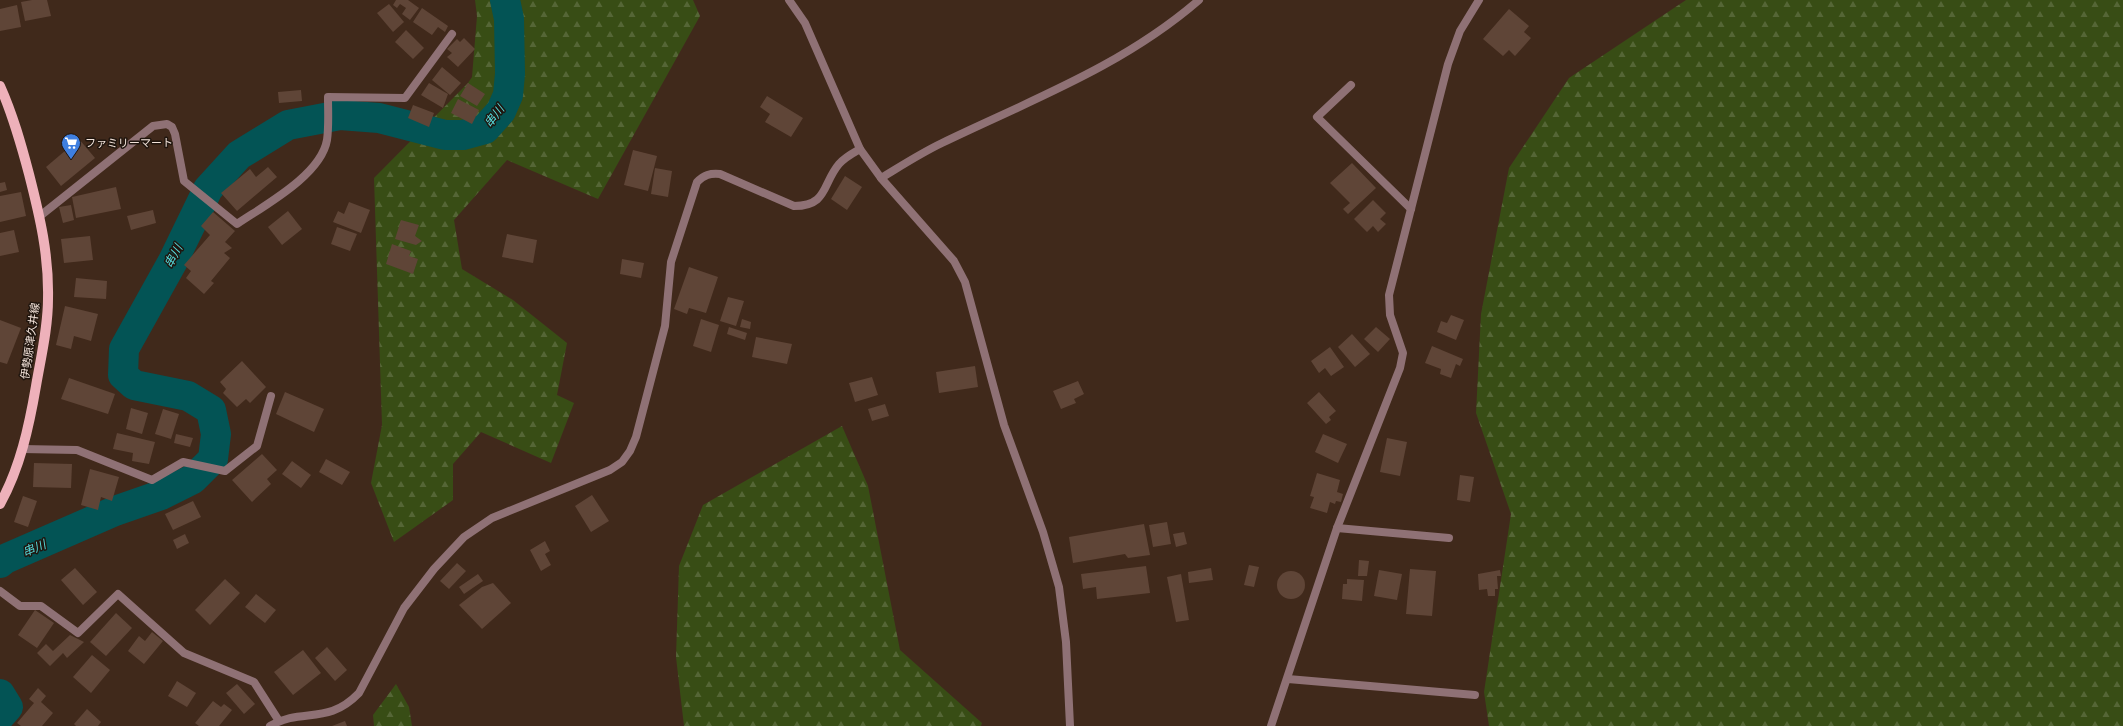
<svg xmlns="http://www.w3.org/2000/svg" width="2123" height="726" viewBox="0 0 2123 726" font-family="Cabin,'Noto Sans JP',sans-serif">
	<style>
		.forest { fill: url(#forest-firs) }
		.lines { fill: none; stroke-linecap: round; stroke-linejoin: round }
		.river { stroke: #035455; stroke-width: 30 }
		.building { fill: #5f4537 }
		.minor { stroke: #8f7175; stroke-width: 8 }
		.primary { stroke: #eeb1ba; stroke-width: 10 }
		.labels { text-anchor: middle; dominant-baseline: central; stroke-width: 3; stroke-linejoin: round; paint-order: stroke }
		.poi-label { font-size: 11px; fill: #f3e3da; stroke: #1f150e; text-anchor: start }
		.street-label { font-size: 11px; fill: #f3e3da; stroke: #1f150e }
		.water-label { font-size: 12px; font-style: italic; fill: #56dbdc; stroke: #1f150e }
	</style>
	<defs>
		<pattern id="forest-firs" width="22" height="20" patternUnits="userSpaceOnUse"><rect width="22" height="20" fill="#384d15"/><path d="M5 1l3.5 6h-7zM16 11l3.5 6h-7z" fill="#556636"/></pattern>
	</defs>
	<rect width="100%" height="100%" fill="#40291b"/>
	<!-- forest -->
	<g class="forest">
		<polygon points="475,0 693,0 700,16 598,199 507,160 454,220 462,269 513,300 567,343 557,395 574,403 551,463 481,432 453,464 453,500 394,542 371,483 382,425 374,178 468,83 472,77 477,16"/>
		<polygon points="1686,0 2123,0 2123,726 1489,726 1484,692 1511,514 1476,413 1481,314 1509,168 1569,78"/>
		<polygon points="842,426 868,486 900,650 982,723 981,726 684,726 676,657 679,566 703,505"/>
		<polygon points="396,684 409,707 412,726 374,726 373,715"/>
	</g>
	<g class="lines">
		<!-- river -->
		<g class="river">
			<polyline points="0,563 5,559 115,511 161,495 193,479 213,459 216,434 211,410 188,396 134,385 123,375 124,349 173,261 208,189 239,155 288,125 340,115 379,118 445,135 463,135 485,129 501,111 508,95 510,74 509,19 505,0"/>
			<polyline points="0,694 8,707 0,716"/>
		</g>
	</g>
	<!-- building -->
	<g class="building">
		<polygon points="32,0 47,0 51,16 25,21 21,2"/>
		<polygon points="396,0 408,0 419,8 410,20 402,14 406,8 400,4 397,8 393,5"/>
		<polygon points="389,4 404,22 393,32 377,13"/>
		<polygon points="17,5 21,27 0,31 0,9"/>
		<polygon points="422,8 448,26 445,32 438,27 432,35 413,22"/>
		<polygon points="1509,9 1529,26 1524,32 1531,38 1515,56 1509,50 1503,56 1483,39"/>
		<polygon points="406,30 424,48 413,59 395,42"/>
		<polygon points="464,38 475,49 458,67 447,57 452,53 447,49 457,39 460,42"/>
		<polygon points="442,67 461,83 450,95 432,80"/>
		<polygon points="429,83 448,94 443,108 421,95"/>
		<polygon points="468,83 485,94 477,106 460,96"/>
		<polygon points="301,90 302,101 279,103 278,92"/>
		<polygon points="767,96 803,118 791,137 765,122 770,114 760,107"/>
		<polygon points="458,99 479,110 472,124 451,113"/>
		<polygon points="413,105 434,113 429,127 408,118"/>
		<polygon points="79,139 95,158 61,186 46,167"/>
		<polygon points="633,150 657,156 648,191 624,185"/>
		<polygon points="1352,163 1376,188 1348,214 1343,209 1350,203 1330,183"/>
		<polygon points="268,167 277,177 237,211 221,193 250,169 256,177"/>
		<polygon points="655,168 672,171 668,197 651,194"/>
		<polygon points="845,176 862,187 847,210 831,199"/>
		<polygon points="5,182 7,190 0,192 0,183"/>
		<polygon points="116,187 121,209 76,218 72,197"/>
		<polygon points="21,192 26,216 0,222 0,196"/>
		<polygon points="1373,200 1386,213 1380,219 1386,224 1378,232 1373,226 1367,232 1354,219"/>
		<polygon points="349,202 370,210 361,233 333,222 338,211 344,214"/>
		<polygon points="71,205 74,220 63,223 59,207"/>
		<polygon points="153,210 156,223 131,230 127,216"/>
		<polygon points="288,211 302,229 282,245 268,227"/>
		<polygon points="213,212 235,231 225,242 232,248 224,253 230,258 211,281 214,283 204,294 186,278 191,271 184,265 210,235 201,226"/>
		<polygon points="401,220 419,225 415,236 422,241 416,245 395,239"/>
		<polygon points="337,227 357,234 350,251 331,244"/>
		<polygon points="14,230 19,252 0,256 0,233"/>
		<polygon points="507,234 537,240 533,263 502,257"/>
		<polygon points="90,236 93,260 64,263 61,239"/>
		<polygon points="392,244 411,251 409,256 418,259 413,274 386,264"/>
		<polygon points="622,259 644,263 641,278 620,274"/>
		<polygon points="689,267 718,277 706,313 689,308 687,314 674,309"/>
		<polygon points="76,278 107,281 106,299 74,297"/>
		<polygon points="728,297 744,301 736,326 720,321"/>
		<polygon points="65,306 98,314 91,341 74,336 71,349 56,345"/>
		<polygon points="1451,315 1464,320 1456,340 1437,332 1441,321 1447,323"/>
		<polygon points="701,319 719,325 711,352 693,346"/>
		<polygon points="742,319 751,322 750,329 740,327"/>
		<polygon points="0,320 21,328 7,364 0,362"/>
		<polygon points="729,327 747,333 745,340 727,334"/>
		<polygon points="1376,327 1390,339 1378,352 1364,339"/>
		<polygon points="1352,334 1370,354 1355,367 1338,347"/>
		<polygon points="756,337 792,344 787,364 752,357"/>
		<polygon points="1432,346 1463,359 1460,366 1456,364 1451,378 1440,374 1441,369 1425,363"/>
		<polygon points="1330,347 1344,367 1331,376 1325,368 1319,373 1311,361"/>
		<polygon points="242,361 266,387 250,403 246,399 237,407 223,393 226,389 220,382"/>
		<polygon points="975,366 978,387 939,393 936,372"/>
		<polygon points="872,377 878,395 855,402 849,383"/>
		<polygon points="69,378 115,394 108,414 61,399"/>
		<polygon points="1078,381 1084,394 1074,399 1076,403 1061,409 1053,391"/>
		<polygon points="285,392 324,409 314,432 276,414"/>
		<polygon points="1319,392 1336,411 1329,417 1331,420 1326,424 1307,403"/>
		<polygon points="885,404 889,416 872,421 868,409"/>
		<polygon points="131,408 148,413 142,434 126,429"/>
		<polygon points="163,409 179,414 171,439 155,434"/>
		<polygon points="117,433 155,442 149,464 132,461 133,453 113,449"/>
		<polygon points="176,434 193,438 190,447 174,443"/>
		<polygon points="1323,434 1347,444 1338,463 1315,452"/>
		<polygon points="1387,438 1407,442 1400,476 1380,472"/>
		<polygon points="262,454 277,470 267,479 271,484 252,502 232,480"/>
		<polygon points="326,459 350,472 342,485 319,472"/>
		<polygon points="292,461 311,475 301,488 282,474"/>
		<polygon points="34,463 72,464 71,488 33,487"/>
		<polygon points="90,469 119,477 112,501 101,497 98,510 81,505"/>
		<polygon points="1317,473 1340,480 1337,492 1343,494 1341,502 1336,501 1335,504 1330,502 1327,513 1310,508 1314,497 1310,496"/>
		<polygon points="1460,475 1474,477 1470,502 1457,500"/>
		<polygon points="592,495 609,521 591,532 575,506"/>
		<polygon points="23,496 37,501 28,527 14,522"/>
		<polygon points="193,501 201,517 173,530 165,514"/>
		<polygon points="1167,522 1171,544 1153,547 1149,525"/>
		<polygon points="1144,524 1150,555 1128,558 1125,554 1073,563 1069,537"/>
		<polygon points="1184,532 1187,544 1176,547 1173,534"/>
		<polygon points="185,534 189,543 177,549 173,540"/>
		<polygon points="545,541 550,551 545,554 551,565 541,571 530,550"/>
		<polygon points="1359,560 1369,561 1367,576 1358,576"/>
		<polygon points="457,563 466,571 449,589 440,581"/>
		<polygon points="1249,565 1259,567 1254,587 1244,585"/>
		<polygon points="1146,566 1150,593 1097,599 1096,587 1083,589 1081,574"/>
		<polygon points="75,568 97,592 83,605 61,580"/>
		<polygon points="1211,568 1213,580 1189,583 1188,572"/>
		<polygon points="1410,569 1436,571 1432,616 1406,614"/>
		<polygon points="1379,570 1402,574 1397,600 1374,596"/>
		<polygon points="1500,570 1501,576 1497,576 1498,589 1495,589 1495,596 1488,596 1487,589 1479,590 1478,574"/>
		<circle cx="1291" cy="585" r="14"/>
		<polygon points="478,574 483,581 464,594 459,587"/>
		<polygon points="1181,574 1189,620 1176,622 1167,577"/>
		<polygon points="225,579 240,593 210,625 195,610"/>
		<polygon points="1347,579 1364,580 1362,601 1342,599 1343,584 1347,584"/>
		<polygon points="493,583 511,603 482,629 459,605 482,587"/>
		<polygon points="256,594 276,610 265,623 245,607"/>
		<polygon points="35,610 54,623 37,648 18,635"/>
		<polygon points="116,613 132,628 106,656 90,642"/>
		<polygon points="152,632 163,641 144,664 128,651 139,636 145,641"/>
		<polygon points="70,635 84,642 67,658 63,653 50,666 37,653 46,644 53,651"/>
		<polygon points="327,647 347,670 335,681 315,658"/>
		<polygon points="303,650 321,673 293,695 274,672"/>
		<polygon points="92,655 110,670 91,693 73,677"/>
		<polygon points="177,681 196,693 187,707 168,696"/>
		<polygon points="237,684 255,704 244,714 226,693"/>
		<polygon points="38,688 46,696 41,702 53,713 42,726 21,726 17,723 34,703 29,699"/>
		<polygon points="213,701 221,707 224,704 232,710 219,726 199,726 195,723"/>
		<polygon points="87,709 101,722 98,726 76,726 74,724"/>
		<polygon points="345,721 347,726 332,726"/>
	</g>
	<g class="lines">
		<!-- minor -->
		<g class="minor">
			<polyline points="789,0 805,23 860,149 881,178 954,261 965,282 1004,425 1043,532 1059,587 1066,642 1070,726"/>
			<polyline points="1351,85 1317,117 1411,209"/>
			<path d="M881,178C901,166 921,153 942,143C1031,100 1123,66 1199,0"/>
			<path d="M40,216L153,126L167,124L172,127L175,134L184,181L237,224C265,205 321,175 327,140C329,126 328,111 328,97L405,98L452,34"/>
			<polyline points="22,449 77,450 152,480 183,462 225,471 257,446 271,396"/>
			<polyline points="1337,528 1449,538"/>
			<polyline points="0,591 20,606 41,606 78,633 118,594 184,653 254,682 279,721"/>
			<polyline points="1288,679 1475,695"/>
			<path d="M270,726C303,707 327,726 359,693L404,608L434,569L464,537L492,518L610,470L622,462L630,451L636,437L665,326L671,262L697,182C704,175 710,173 720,174L794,206C828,206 822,184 839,164C845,157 853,153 860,149"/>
			<polyline points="1271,726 1337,528 1400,368 1403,353 1390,315 1389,295 1448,64 1460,31 1479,0"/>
		</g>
		<!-- primary -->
		<path class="primary" d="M0,86C13,115 21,144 29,174C40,217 49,255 48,299C48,328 41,357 36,386C29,427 20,468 0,504"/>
	</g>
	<!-- icons -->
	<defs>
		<g id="supermarket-pin" transform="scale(1)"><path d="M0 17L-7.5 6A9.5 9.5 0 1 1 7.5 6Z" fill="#3f7fe0" stroke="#1f150e"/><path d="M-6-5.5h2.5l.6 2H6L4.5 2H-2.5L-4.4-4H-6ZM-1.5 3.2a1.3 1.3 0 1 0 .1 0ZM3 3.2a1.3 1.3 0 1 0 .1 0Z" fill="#fff"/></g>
	</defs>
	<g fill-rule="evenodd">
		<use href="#supermarket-pin" x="71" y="143"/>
	</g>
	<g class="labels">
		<!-- poi labels -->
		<g class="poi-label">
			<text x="85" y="143">ファミリーマート</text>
		</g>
		<!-- street labels -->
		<g class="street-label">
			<text transform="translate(30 341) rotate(-82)">伊勢原津久井線</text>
		</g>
		<!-- water labels -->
		<g class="water-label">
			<text transform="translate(494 116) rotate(-53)">串川</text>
			<text transform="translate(173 256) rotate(-62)">串川</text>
			<text transform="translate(34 548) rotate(-23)">串川</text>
		</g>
	</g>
</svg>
